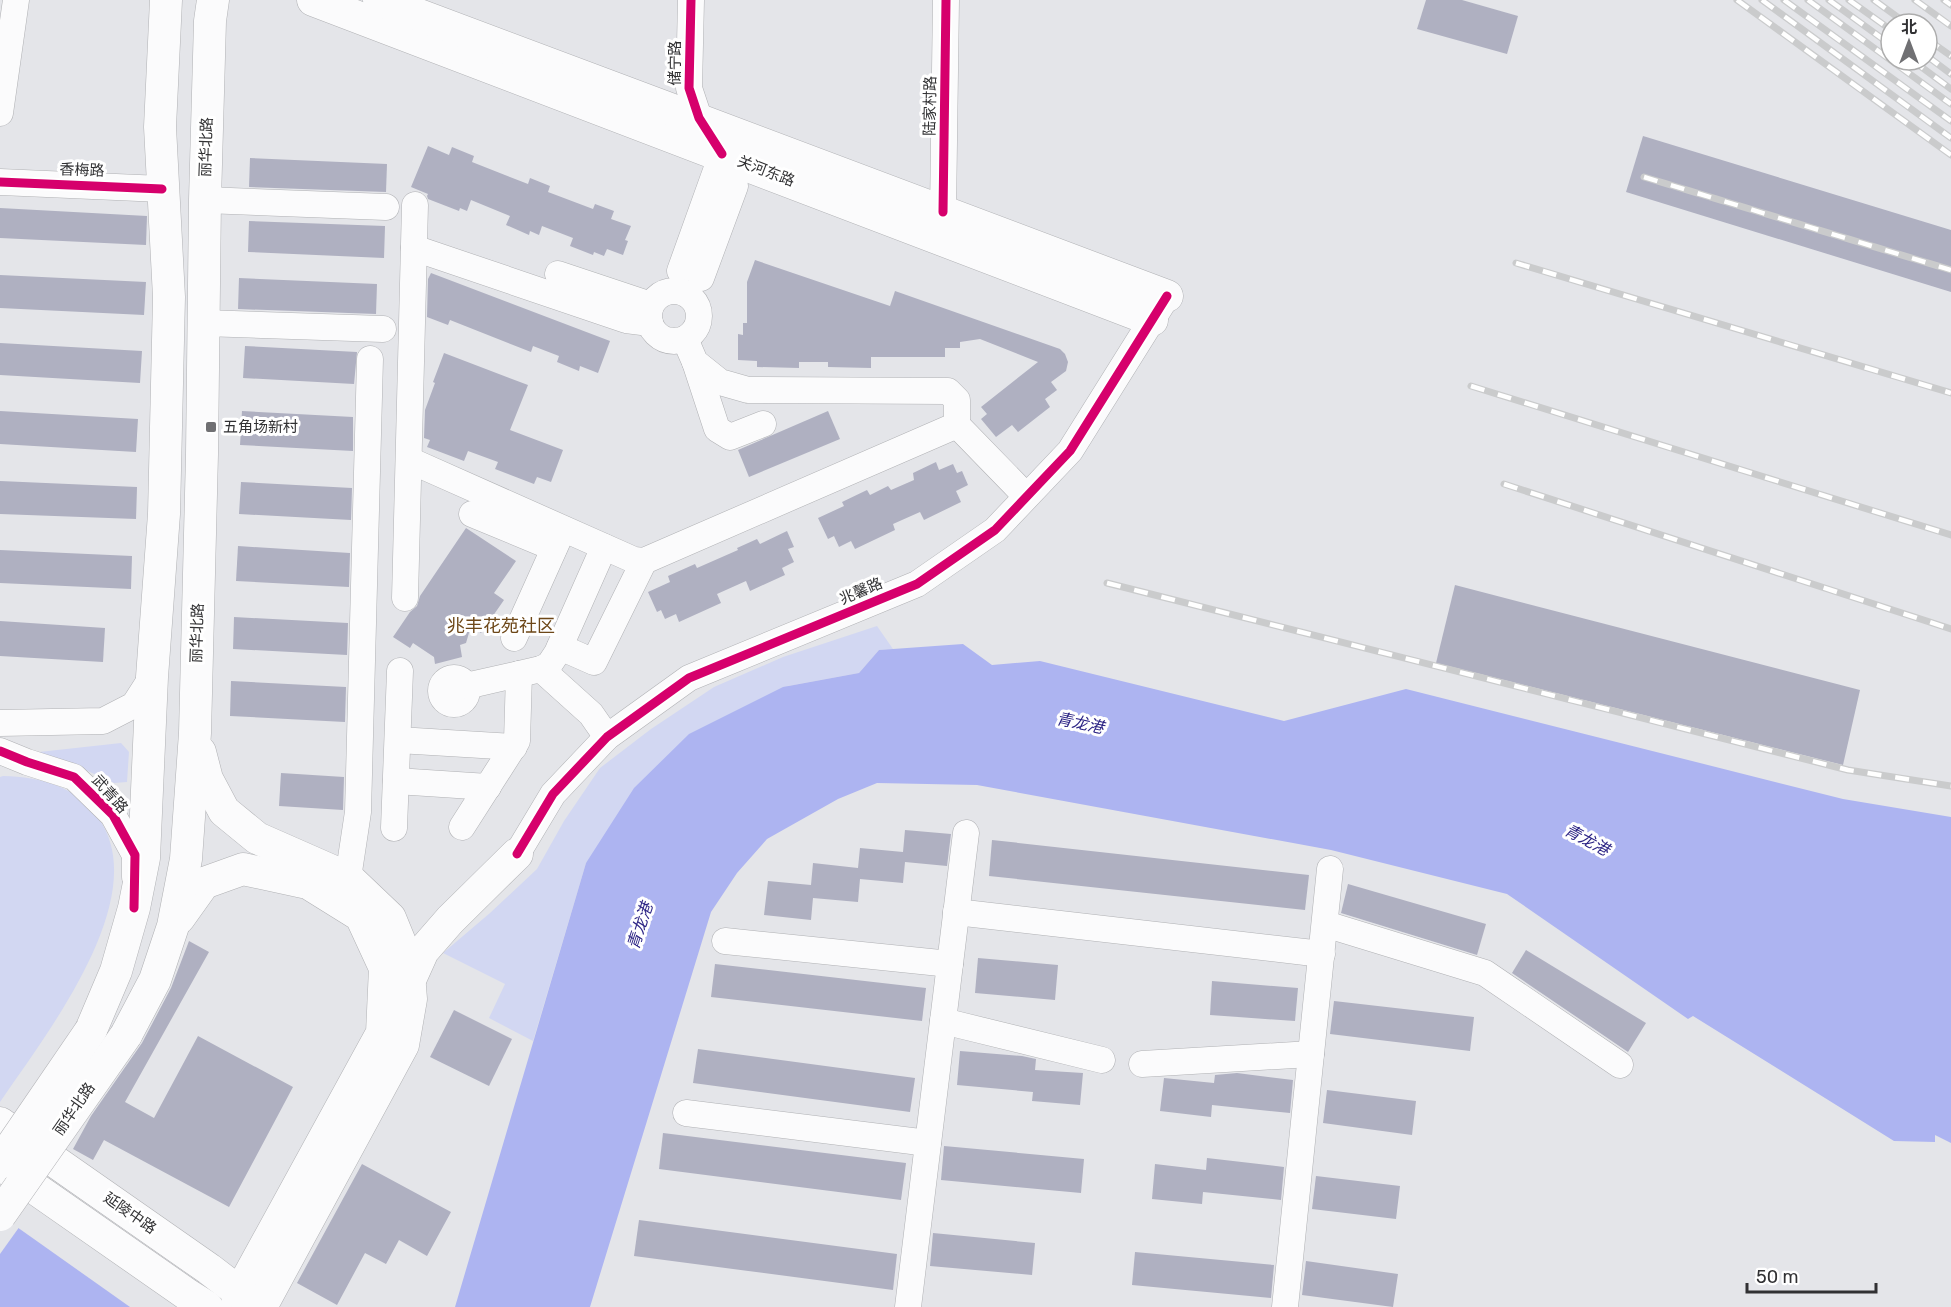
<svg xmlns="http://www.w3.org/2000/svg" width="1951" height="1307" viewBox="0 0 1951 1307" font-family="Rubik,'Noto Sans SC',sans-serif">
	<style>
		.green { fill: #d2d7f2 }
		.water { fill: #adb4f1 }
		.pier { fill: #e4e5e9 }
		.building { fill: #afb0c1 }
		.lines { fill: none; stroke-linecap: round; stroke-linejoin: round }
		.minor-casing { stroke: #b0b1b4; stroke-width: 27 }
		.major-casing { stroke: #b0b1b4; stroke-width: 33 }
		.minor { stroke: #fbfbfc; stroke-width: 26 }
		.major { stroke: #fbfbfc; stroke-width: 32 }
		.rail-casing { stroke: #cacbcc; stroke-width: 7 }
		.rail { stroke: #fff; stroke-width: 4.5; stroke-dasharray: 14; stroke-linecap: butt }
		.major-bridge-casing { stroke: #b0b1b4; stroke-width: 33; stroke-linecap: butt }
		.major-bridge { stroke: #fbfbfc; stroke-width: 32 }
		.cycleway-casing { stroke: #fff; stroke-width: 13 }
		.cycleway { stroke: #d6006c; stroke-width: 9 }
		.poi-dot { fill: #707073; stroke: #fff; stroke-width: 2 }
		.labels { text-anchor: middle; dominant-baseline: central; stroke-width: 6; stroke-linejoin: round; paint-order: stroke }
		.street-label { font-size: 15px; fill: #313133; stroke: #fff }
		.poi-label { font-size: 15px; fill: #313133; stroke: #fff; text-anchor: start }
		.water-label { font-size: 16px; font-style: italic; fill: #2c2485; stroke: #fff }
		.quarter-label { font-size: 18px; fill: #6d4718; stroke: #fff }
	</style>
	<rect width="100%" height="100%" fill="#e4e5e9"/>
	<!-- green -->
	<g class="green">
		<polygon points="877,626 893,649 879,650 859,673 788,686 586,863 533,1041 489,1018 505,984 443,953 490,913 537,869 564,821 600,768 651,729 714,687 783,657"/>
		<polygon points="121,743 129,752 127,782 114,783 81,768 39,757 39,752"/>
		<path d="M3,776C41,777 77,786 99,819C154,898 44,1037 0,1102V777Z"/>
	</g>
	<!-- water -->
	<g class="water">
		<polygon points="963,644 992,665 1040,661 1284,721 1406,689 1843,799 1951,817 1951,1143 1935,1135 1935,1142 1894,1141 1693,1016 1688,1019 1507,894 1331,850 977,785 877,783 838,799 767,839 737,873 711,912 590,1307 455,1307 586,863 634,788 689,734 783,687 859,673 879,650"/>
		<polygon points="0,1215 130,1307 0,1307"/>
	</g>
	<!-- pier -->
	<polygon class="pier" points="0,1212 20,1226 0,1254"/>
	<!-- building -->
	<g class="building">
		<polygon points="1426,0 1462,0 1518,16 1507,54 1417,29"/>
		<polygon points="1643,136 1951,230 1951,292 1626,192"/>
		<polygon points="428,146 449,155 452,147 474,156 472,162 528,184 530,178 550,186 548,192 593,209 595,204 614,211 611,219 631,226 625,240 628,241 623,255 607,249 604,256 594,252 593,255 570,246 573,238 542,226 539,235 530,231 529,235 506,225 510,216 471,200 467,211 460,208 459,211 428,199 427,196 428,194 411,187"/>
		<polygon points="250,158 387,164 386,192 249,187"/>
		<polygon points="0,208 147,216 146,245 0,238"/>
		<polygon points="249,221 385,226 384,258 248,252"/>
		<polygon points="755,260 890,306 895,291 1060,349 1065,354 1068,362 1066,371 1051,382 1057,390 1045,399 1050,407 1018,432 1012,425 996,437 981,419 987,414 981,407 1038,362 980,339 960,342 960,348 945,348 945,357 871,357 871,368 828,367 828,362 799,362 799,368 757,367 757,361 738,360 738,334 743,335 743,323 747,323 747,282"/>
		<polygon points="431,273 610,341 598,373 580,366 579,371 557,362 559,356 533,346 531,352 450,320 448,325 427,317 428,279"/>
		<polygon points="0,275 146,282 144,315 0,308"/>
		<polygon points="239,278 377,284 376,314 238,309"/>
		<polygon points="0,343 142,351 140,383 0,375"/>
		<polygon points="245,346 357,352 354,384 243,378"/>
		<polygon points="444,353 528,385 510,430 563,450 551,482 537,477 534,484 495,469 498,462 468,451 464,461 427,447 430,440 424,438 425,410 435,383 433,382"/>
		<polygon points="0,411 138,419 136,452 0,444"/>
		<polygon points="242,411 353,417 353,451 240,445"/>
		<polygon points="828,411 840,439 749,477 738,450"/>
		<polygon points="936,462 939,470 953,464 957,473 962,471 968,485 956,491 961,502 924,520 920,512 893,524 895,530 855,549 851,541 839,547 834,536 828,539 818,518 844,506 842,502 867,490 870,495 888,486 891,490 914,480 913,473"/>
		<polygon points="0,481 137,487 136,519 0,514"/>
		<polygon points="241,482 352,488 351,520 239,514"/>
		<polygon points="466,528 516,561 494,593 504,600 481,633 471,626 466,643 460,645 462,657 435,664 434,657 413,643 410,648 393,637 410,612 417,606 420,596"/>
		<polygon points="787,531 794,547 788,549 794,562 782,568 785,575 750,591 746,581 717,594 721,603 679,622 676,614 665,619 661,610 657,612 648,592 670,582 668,576 695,564 697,568 738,550 737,548 757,539 760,544"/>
		<polygon points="238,546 350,553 349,587 236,581"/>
		<polygon points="0,550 132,556 131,589 0,583"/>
		<polygon points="1455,585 1860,690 1843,765 1436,663"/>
		<polygon points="234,617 348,623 347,655 233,649"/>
		<polygon points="0,621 105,628 103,662 0,656"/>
		<polygon points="231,681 346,687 345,722 230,716"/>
		<polygon points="281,773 344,777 343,810 279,806"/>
		<polygon points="905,830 951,834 947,866 905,862 903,883 860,879 858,902 813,898 811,920 764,915 768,881 811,885 813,863 858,868 860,848 903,852"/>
		<polygon points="992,840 1309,875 1305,910 989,876"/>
		<polygon points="1348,884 1486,924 1477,955 1341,913"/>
		<polygon points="189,941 209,952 125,1102 154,1118 198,1036 293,1087 229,1207 104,1140 93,1160 73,1149 91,1116 142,1043 171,988"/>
		<polygon points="1526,950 1646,1023 1628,1052 1512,973"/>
		<polygon points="978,958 1058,965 1055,1000 975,993"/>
		<polygon points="715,964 926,988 922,1021 711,997"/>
		<polygon points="1212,981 1298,988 1295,1021 1210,1015"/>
		<polygon points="1334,1001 1474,1017 1470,1051 1330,1034"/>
		<polygon points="454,1010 512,1039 489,1086 430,1057"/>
		<polygon points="698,1049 915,1078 910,1112 693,1083"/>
		<polygon points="960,1051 1022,1056 1036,1059 1035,1070 1083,1073 1080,1105 1032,1101 1033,1092 957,1085"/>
		<polygon points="1237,1073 1293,1080 1290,1113 1212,1105 1211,1117 1160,1111 1164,1078 1214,1083 1215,1075"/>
		<polygon points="1327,1090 1416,1101 1412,1135 1323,1123"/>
		<polygon points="663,1133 906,1163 901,1200 659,1169"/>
		<polygon points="944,1146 1084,1159 1081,1193 941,1180"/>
		<polygon points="1207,1158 1284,1167 1281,1200 1203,1192 1202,1204 1152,1199 1155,1164 1206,1170"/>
		<polygon points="362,1164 451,1212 427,1256 399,1240 386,1264 365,1253 337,1305 297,1283"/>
		<polygon points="1316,1176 1400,1186 1396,1219 1312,1209"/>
		<polygon points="639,1220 897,1254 893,1290 634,1256"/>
		<polygon points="933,1233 1035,1243 1032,1275 930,1266"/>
		<polygon points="1135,1252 1274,1265 1271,1298 1132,1285"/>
		<polygon points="1306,1261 1398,1274 1393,1307 1302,1295"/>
	</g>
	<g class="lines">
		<!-- minor casing -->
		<g class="minor-casing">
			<g id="minor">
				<polyline points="691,0 689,88 699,118 722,154 735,186 701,278"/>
				<polyline points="0,113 16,0"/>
				<polyline points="0,182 162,189"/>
				<polyline points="205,200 386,207"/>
				<polyline points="943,212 946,0"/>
				<polyline points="414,248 626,320 650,323"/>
				<polyline points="680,271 722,154"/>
				<polyline points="558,274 651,305"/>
				<circle cx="674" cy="316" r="25"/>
				<polyline points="203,323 383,329"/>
				<polyline points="685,339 695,362 720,382 748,390 948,391 957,400 957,425 1026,496"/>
				<polyline points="695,362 717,429 730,437 763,424"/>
				<polyline points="409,460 634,560 644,561 957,425"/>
				<polyline points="472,514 554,548"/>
				<polyline points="405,598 415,205"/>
				<polyline points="514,638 563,529"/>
				<polyline points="560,647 594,662 644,561"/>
				<polyline points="541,669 591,714 607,737"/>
				<circle cx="454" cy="691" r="13"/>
				<polyline points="466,686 541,669 549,665 557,653 604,547"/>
				<polyline points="0,723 103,721 134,705 152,677"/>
				<polyline points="398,740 514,747"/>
				<polyline points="0,751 27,762 74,777 113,815 135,855 135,877"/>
				<polyline points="396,781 488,787"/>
				<polyline points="462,827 517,741 519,674"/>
				<polyline points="394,828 400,671"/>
				<polyline points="517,854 553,794 607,737 689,678 917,584 995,530 1070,451 1162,304"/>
				<polyline points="348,878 358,812 370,359"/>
				<polyline points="956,912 1322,954"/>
				<polyline points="1325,924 1485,973 1620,1065"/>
				<polyline points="725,941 950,964"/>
				<polyline points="943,1021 1102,1060"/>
				<polyline points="1142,1064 1311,1054"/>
				<polyline points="686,1113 928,1143"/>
				<polyline points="908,1307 966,833"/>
				<polyline points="1285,1307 1330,869"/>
			</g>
		</g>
		<!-- major casing -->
		<g class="major-casing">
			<g id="major">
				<polyline points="313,0 1152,320"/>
				<path d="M379,0C642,98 904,197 1167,296"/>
				<polyline points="200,752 207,779 224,811 257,838 348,878 390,918 408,962 411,999 403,1045 261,1307"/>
				<polyline points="179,918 204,883 243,869 308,883 361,916 385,968 382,1033 240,1292 236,1307"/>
				<polyline points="409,982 423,951 450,920 517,854"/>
				<polyline points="91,1030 116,971 134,908 144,858 152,677 164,514 169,297 160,127 166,0"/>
				<polyline points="126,1035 155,980 173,926 186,859 195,733 202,454 205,200 210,21 213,0"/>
				<polyline points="0,1123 209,1269 256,1305"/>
				<polyline points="3,1166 188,1295 207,1307"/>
			</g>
		</g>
		<!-- minor -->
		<use href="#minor" class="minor"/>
		<!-- major -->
		<use href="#major" class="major"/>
		<!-- rail casing -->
		<g class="rail-casing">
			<g id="rail">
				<polyline points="1737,0 1951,155"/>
				<polyline points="1762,0 1951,138"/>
				<polyline points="1784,0 1951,121"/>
				<polyline points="1808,0 1951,104"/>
				<polyline points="1829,0 1891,45"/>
				<polyline points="1849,0 1891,30"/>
				<polyline points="1874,0 1907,24"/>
				<polyline points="1915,0 1951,26"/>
				<polyline points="1944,0 1951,5"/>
				<polyline points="1927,39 1951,56"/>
				<polyline points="1927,56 1951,74"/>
				<polyline points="1912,60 1951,89"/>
				<polyline points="1644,177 1951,270"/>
				<polyline points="1516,263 1951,393"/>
				<polyline points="1471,386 1951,535"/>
				<polyline points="1504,484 1951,629"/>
				<polyline points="1107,583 1848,770 1951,786"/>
			</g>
		</g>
		<!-- rail -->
		<use href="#rail" class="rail"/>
		<!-- major-bridge casing -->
		<g class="major-bridge-casing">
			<g id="major-bridge">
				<polyline points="0,1163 91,1030"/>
				<polyline points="0,1215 126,1035"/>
			</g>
		</g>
		<!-- major-bridge -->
		<use href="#major-bridge" class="major-bridge"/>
		<!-- cycleway casing -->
		<g class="cycleway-casing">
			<g id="cycleway">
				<polyline points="691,0 689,88 699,118 722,154"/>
				<polyline points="0,182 162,189"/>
				<polyline points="943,212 946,0"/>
				<polyline points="0,751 27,762 74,777 113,815 135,855 134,908"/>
				<polyline points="517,854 553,794 607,737 689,678 917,584 995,530 1070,451 1167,296"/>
			</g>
		</g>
		<!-- cycleway -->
		<use href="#cycleway" class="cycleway"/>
	</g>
	<!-- markers -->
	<rect class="poi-dot" x="205" y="421" width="12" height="12" rx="3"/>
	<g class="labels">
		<!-- street labels -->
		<g class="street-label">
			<text transform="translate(675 63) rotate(-90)">储宁路</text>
			<text transform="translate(930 106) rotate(-89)">陆家村路</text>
			<text transform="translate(206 147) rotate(-88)">丽华北路</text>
			<text transform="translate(82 170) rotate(2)">香梅路</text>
			<text transform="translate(766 171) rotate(21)">关河东路</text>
			<text transform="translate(861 591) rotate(-23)">兆馨路</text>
			<text transform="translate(197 633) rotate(-88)">丽华北路</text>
			<text transform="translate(110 794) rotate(48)">武青路</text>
			<text transform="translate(74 1109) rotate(-55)">丽华北路</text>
			<text transform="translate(130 1213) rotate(35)">延陵中路</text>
		</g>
		<!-- poi labels -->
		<g class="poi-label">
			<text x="223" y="427">五角场新村</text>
		</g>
		<!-- water labels -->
		<g class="water-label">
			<text transform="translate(1080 723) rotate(12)">青龙港</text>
			<text transform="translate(1587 840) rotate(28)">青龙港</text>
			<text transform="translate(640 926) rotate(-72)">青龙港</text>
		</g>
		<!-- quarter labels -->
		<g class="quarter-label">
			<text x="501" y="626">兆丰花苑社区</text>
		</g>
	</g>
	<!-- north arrow -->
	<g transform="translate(1909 42)"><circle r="28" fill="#ffffff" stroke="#adadad" stroke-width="1.5"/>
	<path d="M0-4.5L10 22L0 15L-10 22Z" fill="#707073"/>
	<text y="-9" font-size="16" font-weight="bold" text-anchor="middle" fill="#313133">北</text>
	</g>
	<!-- scale -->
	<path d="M1747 1283v9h129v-9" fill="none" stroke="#313133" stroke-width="3"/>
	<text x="1756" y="1283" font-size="18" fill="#313133" stroke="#ffffff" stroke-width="4.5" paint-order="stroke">50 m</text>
</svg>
